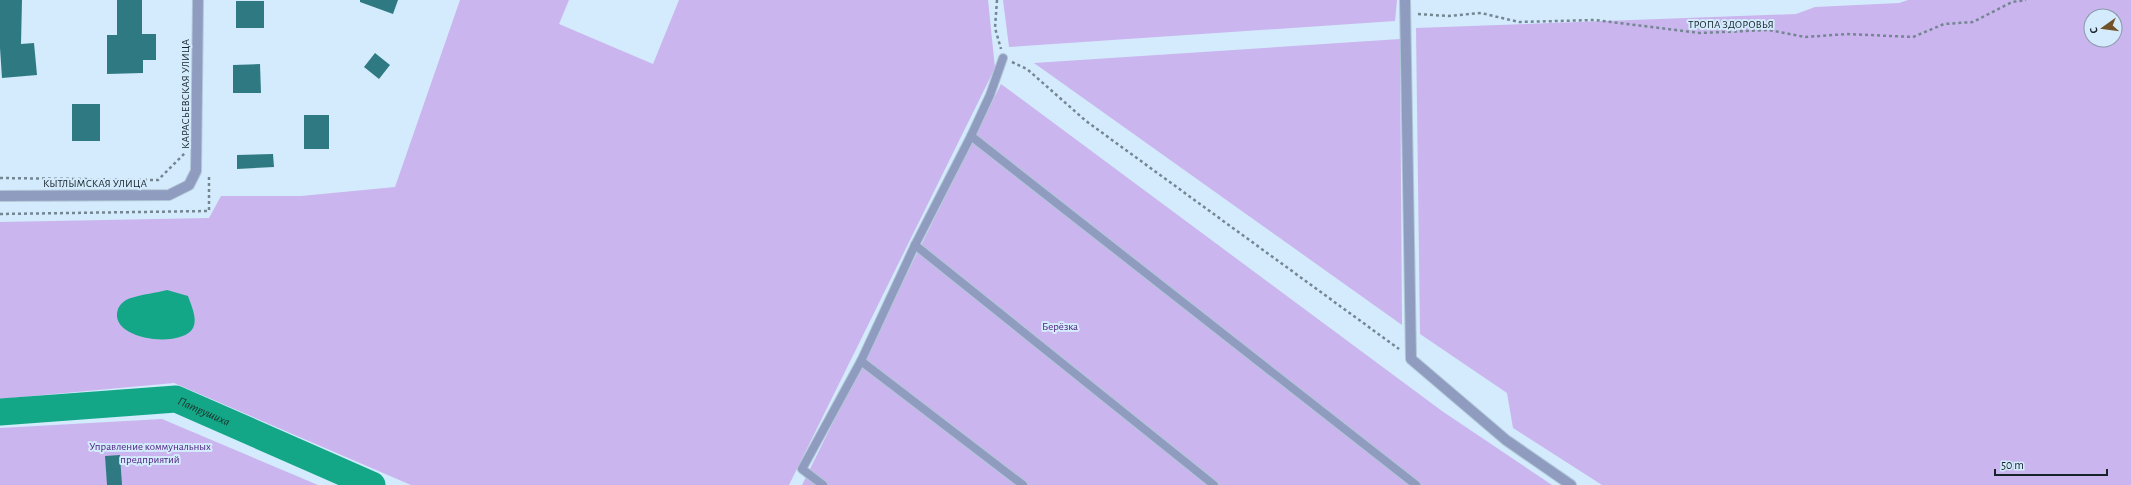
<svg xmlns="http://www.w3.org/2000/svg" width="2131" height="485" viewBox="0 0 2131 485" font-family="'Alegreya Sans',sans-serif">
	<style>
		.green { fill: #cbb5ee; fill-rule: evenodd }
		.water { fill: #14a787 }
		.lines { fill: none; stroke-linecap: round; stroke-linejoin: round }
		.river { stroke: #14a787; stroke-width: 27 }
		.building { fill: #2f7a82 }
		.service-casing { stroke: #b1c7d6; stroke-width: 10 }
		.minor-casing { stroke: #b1c7d6; stroke-width: 12 }
		.path { stroke: #748692; stroke-width: 2.5; stroke-dasharray: 3 3; stroke-linecap: butt }
		.service { stroke: #8f9cc0; stroke-width: 8 }
		.minor { stroke: #8f9cc0; stroke-width: 10 }
		.labels { text-anchor: middle; dominant-baseline: central; stroke-width: 4; stroke-linejoin: round; paint-order: stroke }
		.street-label { font-size: 11px; fill: #17232a; stroke: #d3ebfc }
		.park-label { font-size: 11px; fill: #4f1e7f; stroke: #d3ebfc }
		.water-label { font-size: 12px; font-style: italic; fill: #1b3029; stroke: #d3ebfc }
	</style>
	<rect width="100%" height="100%" fill="#d3ebfc"/>
	<!-- green -->
	<g class="green">
		<polygon points="460,0 569,0 559,24 653,64 679,0 988,0 995,68 789,485 411,485 174,383 0,399 0,222 209,218 221,196 301,196 395,187"/>
		<polygon points="1003,0 1397,0 1395,21 1009,47"/>
		<path d="M1908,0H2131V485H1602L1513,428L1507,393L1420,334L1416,28L1796,14L1815,7L1899,3ZM2091,16H2115V40H2091Z"/>
		<polygon points="1400,39 1402,325 1034,63"/>
		<polygon points="1001,84 1442,411 1552,485 802,485"/>
		<polygon points="162,419 318,485 0,485 0,428"/>
	</g>
	<!-- water -->
	<path class="water" d="M167,290L188,296C191,305 198,319 193,328C182,349 107,340 118,309C120,304 126,299 131,298C143,294 156,293 167,290Z"/>
	<g class="lines">
		<!-- river -->
		<path class="river" id="s1" d="M0,412L176,399L372,485"/>
	</g>
	<!-- building -->
	<g class="building">
		<polygon points="0,0 22,0 21,44 34,43 37,75 2,78 0,48"/>
		<polygon points="117,0 142,0 142,34 156,34 156,60 143,60 143,73 107,74 107,35 117,35"/>
		<polygon points="360,0 398,0 393,14 360,2"/>
		<rect x="236" y="1" width="28" height="27"/>
		<polygon points="375,53 390,65 379,79 364,67"/>
		<polygon points="260,64 261,93 233,93 233,65"/>
		<rect x="72" y="104" width="28" height="37"/>
		<rect x="304" y="115" width="25" height="34"/>
		<polygon points="273,154 274,167 237,169 237,155"/>
		<polygon points="120,455 122,485 107,485 105,456"/>
	</g>
	<g class="lines">
		<!-- service casing -->
		<g class="service-casing">
			<g id="service">
				<polyline points="971,136 1416,485"/>
				<polyline points="915,245 1214,485"/>
				<polyline points="861,361 1023,485"/>
				<polyline points="823,485 802,469 861,361 915,245 971,136 990,95 1003,58"/>
			</g>
		</g>
		<!-- minor casing -->
		<g class="minor-casing">
			<g id="minor">
				<polyline points="1405,0 1411,359 1506,440 1571,485"/>
				<polyline points="0,196 169,195 189,185 196,171 198,0"/>
			</g>
		</g>
		<!-- path -->
		<g class="path">
			<polyline points="997,0 995,28 1001,49"/>
			<polyline points="1418,14 1448,16 1481,13 1519,22 1595,20 1700,33 1769,30 1805,37 1847,34 1913,37 1944,24 1973,22 2012,2 2026,0"/>
			<polyline points="1012,62 1027,69 1086,121 1399,349"/>
			<polyline points="0,178 158,180 185,153"/>
			<polyline points="0,214 209,211 209,174"/>
		</g>
		<!-- service -->
		<use href="#service" class="service"/>
		<!-- minor -->
		<use href="#minor" class="minor"/>
	</g>
	<g class="labels">
		<!-- street labels -->
		<g class="street-label">
			<text x="1731" y="24">ТРОПА ЗДОРОВЬЯ</text>
			<text transform="translate(185 94) rotate(-90)">КАРАСЬЕВСКАЯ УЛИЦА</text>
			<text x="95" y="183">КЫТЛЫМСКАЯ УЛИЦА</text>
		</g>
		<!-- park labels -->
		<g class="park-label">
			<text x="1060" y="326">Берёзка</text>
			<text x="150" y="446">Управление коммунальных<tspan x="150" dy="13">предприятий</tspan></text>
		</g>
		<!-- water labels -->
		<g class="water-label">
			<text stroke="none"><textPath href="#s1" startOffset="207">Патрушиха</textPath></text>
		</g>
	</g>
	<!-- north arrow -->
	<g transform="translate(2103 28) rotate(256)"><circle r="19" fill="#d3ebfc" stroke="#889ba8"/>
	<path d="M0-3L7 15L0 10L-7 15Z" fill="#725328"/>
	<text y="-6" font-size="11" font-weight="bold" text-anchor="middle" fill="#17232a">С</text>
	</g>
	<!-- scale -->
	<path d="M1995 469v6h112v-6" fill="none" stroke="#17232a" stroke-width="2"/>
	<text x="2001" y="469" font-size="12" fill="#17232a" stroke="#d3ebfc" stroke-width="3" paint-order="stroke">50 m</text>
</svg>
